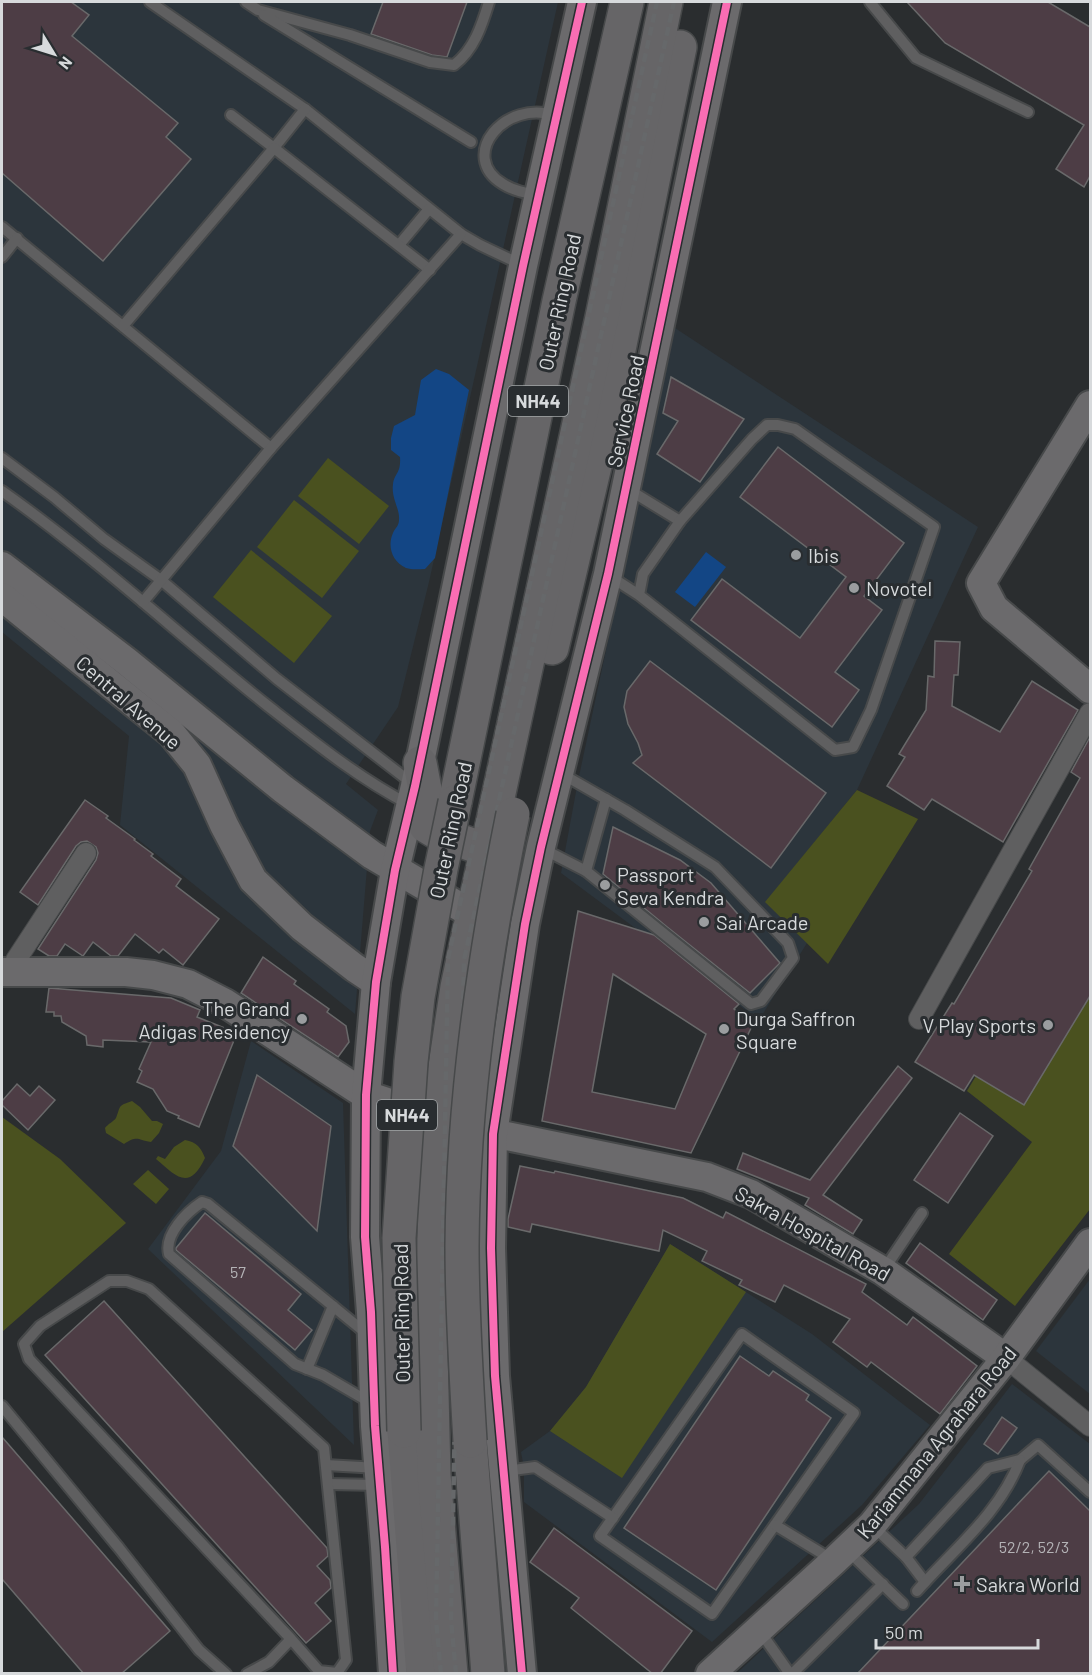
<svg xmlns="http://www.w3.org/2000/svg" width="1092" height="1675" viewBox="0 0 1092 1675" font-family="Barlow,sans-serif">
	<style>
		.built { fill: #2c353c }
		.green { fill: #4a511f }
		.water { fill: #134685 }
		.building { fill: #4d3d45; stroke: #69696a; stroke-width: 1.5; fill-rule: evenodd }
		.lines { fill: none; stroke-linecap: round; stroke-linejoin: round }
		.lane-casing { stroke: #47494a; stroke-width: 14 }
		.street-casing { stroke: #47494a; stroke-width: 22 }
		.secondary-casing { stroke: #47494a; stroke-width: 32 }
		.highway-casing { stroke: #47494a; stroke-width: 36 }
		.lane { stroke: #5f5f60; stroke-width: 10 }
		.street { stroke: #5f5f60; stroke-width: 20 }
		.secondary { stroke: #6b6a6c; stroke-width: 28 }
		.highway { stroke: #666567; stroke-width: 33 }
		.rail { stroke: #66686a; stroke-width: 4.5; stroke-dasharray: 9 4.5; stroke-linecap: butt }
		.highway-bridge-casing { stroke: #47494a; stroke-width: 36; stroke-linecap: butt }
		.highway-bridge { stroke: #666567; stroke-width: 33 }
		.cycleway-casing { stroke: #292d30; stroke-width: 11 }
		.cycleway { stroke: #f96db3; stroke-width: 8 }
		.poi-dot { fill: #9a9d9f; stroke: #292d30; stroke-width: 2 }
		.labels { text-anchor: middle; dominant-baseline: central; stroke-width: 6; stroke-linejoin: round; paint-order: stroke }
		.number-label { font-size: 16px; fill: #b4b3b6 }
		.shield { fill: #292d30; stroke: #a3a6a8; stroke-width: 1.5 }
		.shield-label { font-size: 18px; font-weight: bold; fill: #d7dadc }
		.street-label { font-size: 20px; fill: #d7dadc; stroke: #292d30 }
		.poi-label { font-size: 20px; fill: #d7dadc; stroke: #292d30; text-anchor: start }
	</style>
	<rect width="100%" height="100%" fill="#2a2d2f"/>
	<!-- built -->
	<g class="built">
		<polygon points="2,2 558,2 429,582 398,707 346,784 378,810 370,831 355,1014 120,825 129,736 2,632"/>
		<polygon points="675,328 978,527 857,790 766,902 807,943 759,1020 561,873 578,781"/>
		<polygon points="251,1041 343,1103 354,1445 148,1249 221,1151"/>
		<polygon points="670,1244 812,1334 930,1425 862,1505 712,1642 524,1502 524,1468 521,1452 550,1431 586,1387"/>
		<polygon points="1090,1279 1090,1394 1036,1351"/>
		<polygon points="1012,1384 1090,1444 1090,1673 736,1674 919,1504"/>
	</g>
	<!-- green -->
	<g class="green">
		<polygon points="328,458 389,506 359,544 298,496"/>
		<polygon points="294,500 359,551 322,598 257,547"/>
		<polygon points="251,550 332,616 294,663 213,597"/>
		<polygon points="857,790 918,819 828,964 765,902"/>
		<polygon points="1057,940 1090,959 1090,1209 1015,1306 949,1254 1032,1142 967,1091"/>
		<path d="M132,1101L140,1107L152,1121H157L163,1124L159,1133L151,1142C137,1140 138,1135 124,1144L106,1133L105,1128C108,1124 114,1121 116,1118C121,1106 117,1106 132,1101Z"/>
		<polygon points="2,1117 60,1159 126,1223 2,1332"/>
		<path d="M185,1140C197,1142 201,1148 205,1158C189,1192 176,1176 156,1159L158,1156L165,1159L174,1147Z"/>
		<polygon points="148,1170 169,1189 156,1204 133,1184"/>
		<polygon points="670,1244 746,1292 622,1478 550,1431 586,1387"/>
	</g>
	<!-- water -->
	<g class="water">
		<path d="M436,369L449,374L469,390L435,558L425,569C419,569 412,570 406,568C392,562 387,546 393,533C395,528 399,526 399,520C400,508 391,499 393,484C395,472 401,474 400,457L391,450V438L394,426L415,415L421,380Z"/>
		<polygon points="706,552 726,567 695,607 675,592"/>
	</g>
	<!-- building -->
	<g class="building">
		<polygon points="2,2 71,2 89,15 72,36 178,123 166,137 191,159 103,261 2,173"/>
		<polygon points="383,2 467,2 447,57 432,55 371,34"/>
		<polygon points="907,2 1048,2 1090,27 1090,176 1084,187 1056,169 1084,125 945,43"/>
		<polygon points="671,377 744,419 700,482 657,454 678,421 663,413"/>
		<polygon points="778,447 904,543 864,596 882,610 835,672 859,690 832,727 691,620 722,579 800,638 846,577 740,497"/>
		<polygon points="935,641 960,642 958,675 954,675 952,706 1000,732 1032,681 1078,710 1003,842 932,799 924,810 887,786 905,757 899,754 926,710 928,676 934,677"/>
		<polygon points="650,661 826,793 771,868 633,763 642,755 638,743 628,724 624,707 627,691"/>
		<polygon points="1090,737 1090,996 1024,1105 974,1075 964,1091 915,1062 952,1003 954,1004 1032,871 1029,869 1080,778 1071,772"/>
		<polygon points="85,800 108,816 106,818 135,839 134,840 153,854 151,856 181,879 176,886 219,919 183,965 163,949 159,953 135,934 118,956 111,956 93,942 83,956 65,944 57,956 49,956 38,949 96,860 98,853 96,847 87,841 81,842 76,846 38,905 20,892"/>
		<polygon points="613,827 680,860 711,883 780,963 750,993 666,926 603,874"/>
		<path d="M578,911L654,935L739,1004L734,1009L753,1024L691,1153L542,1121ZM613,974L706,1034L675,1109L592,1092Z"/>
		<polygon points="263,957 296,981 294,984 329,1009 327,1012 346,1026 349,1042 338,1057 241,993"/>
		<polygon points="49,988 171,998 200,1010 197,1017 237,1033 199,1127 178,1118 179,1116 167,1111 153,1089 137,1082 142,1071 139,1069 151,1042 103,1040 103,1047 87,1045 86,1036 62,1022 61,1016 54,1016 54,1012 46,1012"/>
		<polygon points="898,1066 912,1078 823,1195 862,1220 853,1234 805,1205 809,1198 737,1169 743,1153 810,1180"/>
		<polygon points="257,1075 331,1126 317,1231 233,1146"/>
		<polygon points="17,1084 30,1096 39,1086 55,1100 28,1130 2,1105 2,1101"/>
		<polygon points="960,1113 993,1136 948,1203 914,1180"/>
		<polygon points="520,1166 554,1173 555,1171 683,1198 723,1218 726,1212 866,1284 862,1292 907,1325 913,1317 977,1366 940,1414 871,1362 867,1367 833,1342 850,1319 784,1285 775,1302 739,1285 742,1280 702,1261 707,1251 663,1230 659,1251 532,1224 530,1232 508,1227 508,1219"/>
		<polygon points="205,1213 301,1294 288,1310 312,1330 295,1350 176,1250 176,1248"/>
		<polygon points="920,1243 997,1300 983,1320 906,1263"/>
		<polygon points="104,1301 327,1548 328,1556 317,1566 330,1580 331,1588 315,1603 331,1621 306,1643 45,1355"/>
		<polygon points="740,1356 769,1376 773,1371 809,1395 806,1400 831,1418 716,1590 624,1528"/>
		<polygon points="1002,1417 1017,1428 998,1454 984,1444"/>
		<polygon points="2,1437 170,1631 121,1674 84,1674 2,1579"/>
		<polygon points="1049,1471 1090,1511 1090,1674 857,1674"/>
		<polygon points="554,1528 692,1631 660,1674 653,1674 571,1608 579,1598 530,1562"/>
	</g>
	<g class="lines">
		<!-- lane casing -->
		<g class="lane-casing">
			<g id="lane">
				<polyline points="150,2 305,109 461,234 480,245 522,265"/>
				<path d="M246,2L258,10L350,35L430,62L454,65C474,50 482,25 489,2"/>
				<polyline points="870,2 916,58 1028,112"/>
				<polyline points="264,15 471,142"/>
				<polyline points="231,115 274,148 305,109"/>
				<path d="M538,195C526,193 514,191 503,184C457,156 505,98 556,116"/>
				<polyline points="2,227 271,448"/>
				<polyline points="399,245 429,209"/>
				<polyline points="2,257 17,238"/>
				<polyline points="123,326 274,148 430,270"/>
				<polyline points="2,458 54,497 104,539 161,580 277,679 413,784"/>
				<polyline points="626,488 680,521"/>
				<path d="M2,491C95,557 179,635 268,706C315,743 357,777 410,805"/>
				<polyline points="608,575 639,595 835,750 853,747 871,710 934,527 795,429 778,425 767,425 752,439 680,521 643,574 639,595"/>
				<polyline points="143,602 271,448 461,234"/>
				<polyline points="541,848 586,871 751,1004 761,1001 793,958 788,943 715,867 625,810 562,774"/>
				<polyline points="586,871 606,799"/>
				<polyline points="883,1271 922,1213"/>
				<path d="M367,1334L208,1204L202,1202C187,1212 164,1234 169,1254L295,1364L323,1375L371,1403"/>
				<polygon points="742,1334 854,1413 712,1614 600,1536"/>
				<polyline points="307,1369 333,1306"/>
				<polyline points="2,1406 119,1548 199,1650 226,1674"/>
				<polyline points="326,1465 378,1468"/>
				<polyline points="506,1471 535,1467 613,1518"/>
				<polyline points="328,1484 379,1485"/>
				<polyline points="775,1525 831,1559"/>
				<polyline points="872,1525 906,1557 925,1582"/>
				<polyline points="847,1550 903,1604"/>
				<polyline points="906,1557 988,1468 1020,1460 1038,1445 1090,1492"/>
				<path d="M917,1591C953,1550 1000,1513 1020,1460"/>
				<polyline points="759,1630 790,1674"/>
				<polyline points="247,1674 269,1662 291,1639 29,1359 24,1344 40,1326 109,1281 127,1281 149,1289 324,1448 346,1660 337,1673 319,1671 291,1639"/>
				<polyline points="792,1674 883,1584"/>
			</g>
		</g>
		<!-- street casing -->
		<g class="street-casing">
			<g id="street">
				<polyline points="15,972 16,960 86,853"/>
				<polyline points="919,1019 1090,713"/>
				<polyline points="1006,1358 1090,1426"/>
			</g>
		</g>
		<!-- secondary casing -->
		<g class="secondary-casing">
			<g id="secondary">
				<polyline points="1090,405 981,583 994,608 1090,689"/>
				<polyline points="2,566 126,661 283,789 372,855 472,914 493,918"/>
				<polyline points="2,597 171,733 197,765 224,825 253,880 302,927 355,968 376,982"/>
				<polyline points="2,972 126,972 153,975 188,984 225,1003 366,1095 429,1116"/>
				<polyline points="477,1130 707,1177 751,1194 883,1271 1006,1358"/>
				<polyline points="393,1674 385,1547 375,1426 371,1312 365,1237 366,1095 376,982 395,870 415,786 523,266 582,2"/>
				<polyline points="522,1674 495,1376 491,1248 493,1134 525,924 541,847 608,574 727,2"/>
				<polyline points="710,1674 834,1561 872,1525 1006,1358 1090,1243"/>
			</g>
		</g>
		<!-- highway casing -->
		<g class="highway-casing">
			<g id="highway">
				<polyline points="552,648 599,449 680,47"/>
				<polyline points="420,763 425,789 426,826 436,832 475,846"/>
				<polyline points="455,802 559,301 627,2"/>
				<polyline points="404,1431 423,1674"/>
				<polyline points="470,1441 488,1674"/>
				<polyline points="451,1674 434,1475 431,1351 437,1119 457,987 602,317 666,2"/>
			</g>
		</g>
		<!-- lane -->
		<use href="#lane" class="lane"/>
		<!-- street -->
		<use href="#street" class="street"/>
		<!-- secondary -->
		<use href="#secondary" class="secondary"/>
		<!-- highway -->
		<use href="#highway" class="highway"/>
		<!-- rail -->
		<g class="rail">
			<polyline points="441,1674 436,1619 448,959 657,2"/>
			<polyline points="456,1674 451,1619 464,960 674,2"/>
		</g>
		<!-- highway-bridge casing -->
		<g class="highway-bridge-casing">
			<g id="highway-bridge">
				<polyline points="404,1431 399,1238 411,1062 418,997 441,869 455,802"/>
				<path d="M470,1441C466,1376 462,1311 462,1246C463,1100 484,957 513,814"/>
			</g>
		</g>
		<!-- highway-bridge -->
		<use href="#highway-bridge" class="highway-bridge"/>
		<!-- cycleway casing -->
		<g class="cycleway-casing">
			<g id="cycleway">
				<polyline points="393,1674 385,1547 375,1426 371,1312 365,1237 366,1095 376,982 395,870 415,786 523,266 582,2"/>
				<polyline points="522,1674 495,1376 491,1248 493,1134 525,924 541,847 608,574 727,2"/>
			</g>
		</g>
		<!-- cycleway -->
		<use href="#cycleway" class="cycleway"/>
	</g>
	<!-- markers -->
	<g class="poi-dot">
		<circle cx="796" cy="555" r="6"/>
		<circle cx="854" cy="588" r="6"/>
		<circle cx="605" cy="885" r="6"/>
		<circle cx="704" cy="922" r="6"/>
		<circle cx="302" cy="1019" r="6"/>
		<circle cx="1048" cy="1025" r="6"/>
		<circle cx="724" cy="1029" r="6"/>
		<path d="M959 1575h6v6h6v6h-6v6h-6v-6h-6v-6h6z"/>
	</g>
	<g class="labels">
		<!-- number labels -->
		<g class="number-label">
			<text x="238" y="1271">57</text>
			<text x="1034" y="1546">52/2, 52/3</text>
		</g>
		<!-- shield labels -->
		<g class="shield">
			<rect x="508" y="386" width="60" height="30" rx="4.5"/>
			<rect x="377" y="1100" width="60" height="30" rx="4.5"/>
		</g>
		<g class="shield-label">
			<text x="538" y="401">NH44</text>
			<text x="407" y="1115">NH44</text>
		</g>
		<!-- street labels -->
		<g class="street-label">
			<text transform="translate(559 302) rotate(-78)">Outer Ring Road</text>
			<text transform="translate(625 411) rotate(-78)">Service Road</text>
			<text transform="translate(129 702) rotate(41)">Central Avenue</text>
			<text transform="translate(450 830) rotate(-78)">Outer Ring Road</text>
			<text transform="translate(813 1233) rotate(29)">Sakra Hospital Road</text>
			<text transform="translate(401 1313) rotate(-91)">Outer Ring Road</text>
			<text transform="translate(936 1442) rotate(-51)">Kariammana Agrahara Road</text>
		</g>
		<!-- poi labels -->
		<g class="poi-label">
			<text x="808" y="555">Ibis</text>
			<text x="866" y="588">Novotel</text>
			<text x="617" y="874">Passport<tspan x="617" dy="23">Seva Kendra</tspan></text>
			<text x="716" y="922">Sai Arcade</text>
			<text x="290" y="1008" text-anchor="end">The Grand<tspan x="290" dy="23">Adigas Residency</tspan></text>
			<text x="736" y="1018">Durga Saffron<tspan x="736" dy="23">Square</tspan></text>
			<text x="1036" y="1025" text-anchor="end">V Play Sports</text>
			<text x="976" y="1584">Sakra World</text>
		</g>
	</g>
	<!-- border -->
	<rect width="1092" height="1675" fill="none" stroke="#d7dadc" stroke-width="6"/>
	<!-- north arrow -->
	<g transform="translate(54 54) rotate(128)" stroke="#292d30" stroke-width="4.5" paint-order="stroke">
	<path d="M0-4.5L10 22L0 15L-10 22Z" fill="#d7dadc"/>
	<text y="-9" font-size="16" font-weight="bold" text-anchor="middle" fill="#d7dadc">N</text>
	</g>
	<!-- scale -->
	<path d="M876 1639v9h162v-9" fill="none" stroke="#d7dadc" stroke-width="3"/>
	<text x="885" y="1639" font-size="18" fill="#d7dadc" stroke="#292d30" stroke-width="4.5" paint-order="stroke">50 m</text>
</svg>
